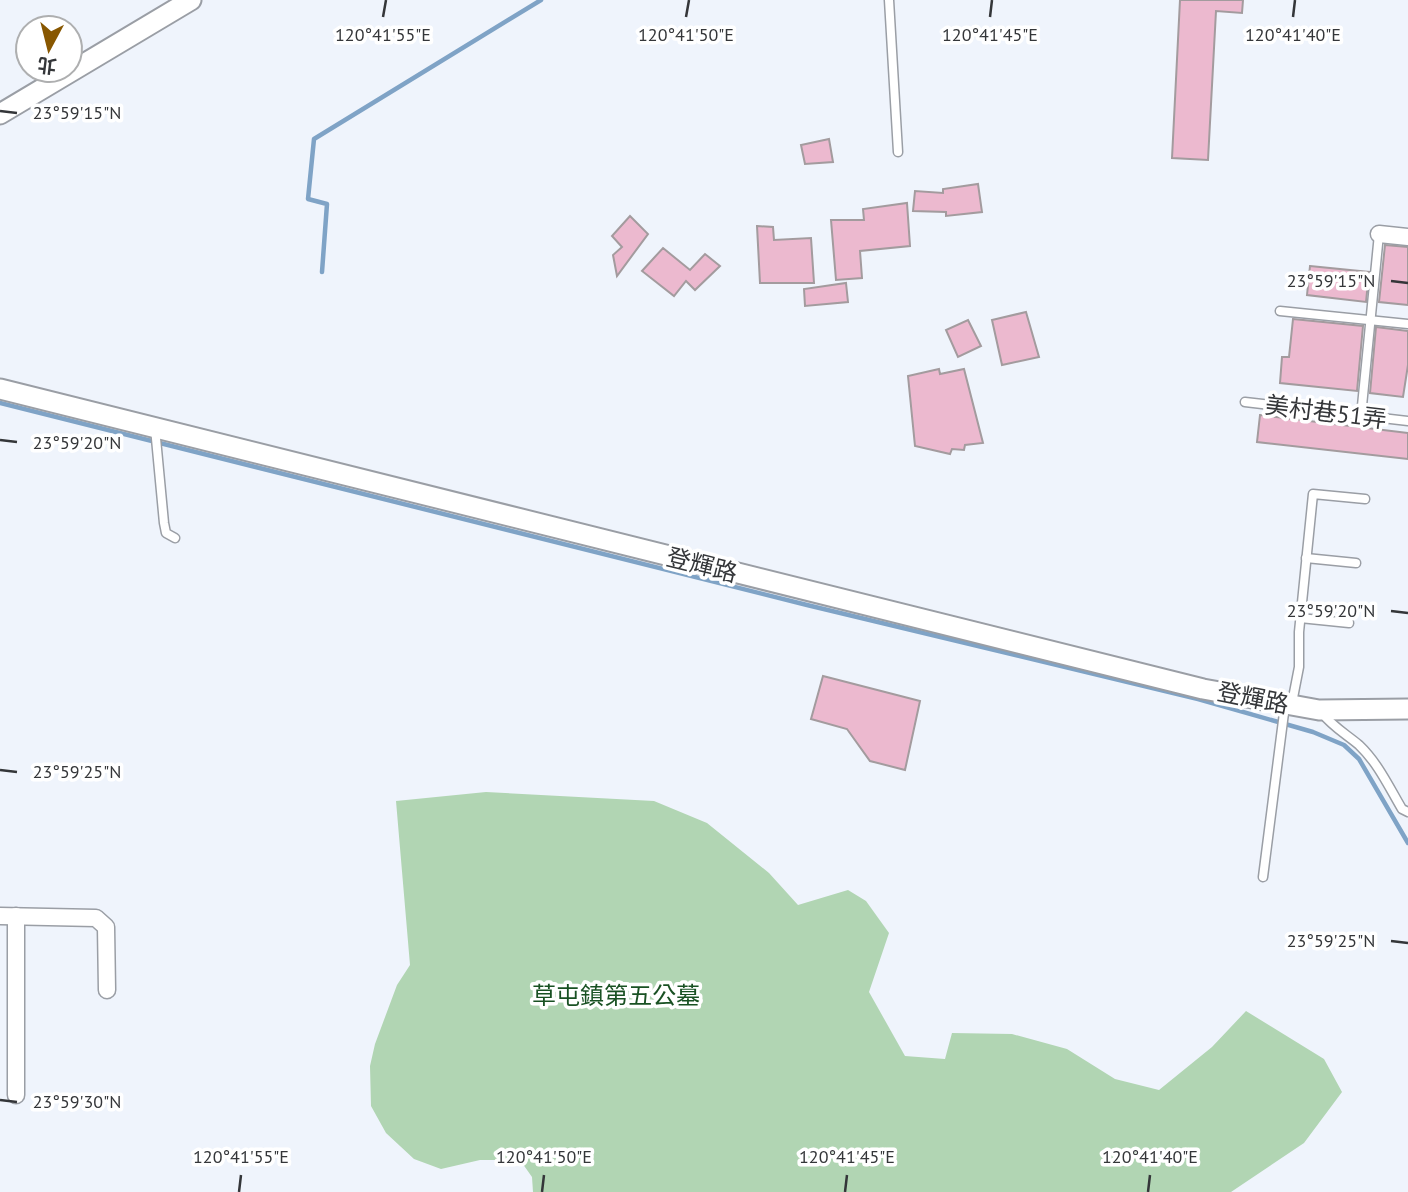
<svg xmlns="http://www.w3.org/2000/svg" width="1408" height="1192" viewBox="0 0 1408 1192" font-family="'PT Sans','Noto Sans TC',sans-serif">
	<style>
		.green { fill: #b1d5b3 }
		.lines { fill: none; stroke-linecap: round; stroke-linejoin: round }
		.stream { stroke: #7fa3c6; stroke-width: 4.5 }
		.building { fill: #ecb9cf; stroke: #a39b9e; stroke-width: 2 }
		.service-casing { stroke: #9a9ea5; stroke-width: 11 }
		.minor-casing { stroke: #9a9ea5; stroke-width: 19 }
		.tertiary-casing { stroke: #9a9ea5; stroke-width: 23 }
		.service { stroke: #fff; stroke-width: 8 }
		.minor { stroke: #fff; stroke-width: 16 }
		.tertiary { stroke: #fff; stroke-width: 19 }
		.ticks { fill: none; stroke: #343639; stroke-width: 2.5 }
		.labels { text-anchor: middle; dominant-baseline: central; stroke-width: 7; stroke-linejoin: round; paint-order: stroke }
		.street-label { font-size: 24px; fill: #343639; stroke: #fff }
		.park-label { font-size: 24px; fill: #195123; stroke: #fff }
		.ticks-label { font-size: 18px; text-anchor: middle; fill: #343639; stroke: #fff; stroke-width: 7; stroke-linejoin: round; paint-order: stroke }
	</style>
	<rect width="100%" height="100%" fill="#eff4fc"/>
	<!-- green -->
	<polygon class="green" points="486,792 654,801 707,823 769,873 798,905 848,890 866,901 889,933 869,992 905,1056 945,1059 952,1033 1012,1034 1067,1049 1115,1079 1159,1090 1212,1047 1246,1011 1324,1059 1342,1092 1304,1143 1231,1192 533,1192 532,1177 520,1160 480,1160 441,1169 414,1159 386,1133 371,1106 370,1066 375,1044 397,985 410,965 396,801"/>
	<g class="lines">
		<!-- stream -->
		<g class="stream">
			<polyline points="322,272 327,204 308,199 314,139 541,0"/>
			<polyline points="0,403 807,605 1198,699 1313,732 1344,745 1359,759 1408,843"/>
		</g>
	</g>
	<!-- building -->
	<g class="building">
		<polygon points="1180,0 1243,0 1242,13 1216,11 1208,160 1172,158"/>
		<polygon points="829,139 833,162 805,164 801,145"/>
		<polygon points="978,184 982,212 946,216 946,212 913,211 915,191 943,193 943,189"/>
		<polygon points="907,203 910,246 860,251 862,278 836,280 831,220 864,220 863,209"/>
		<polygon points="630,216 648,234 617,276 613,255 622,247 612,236"/>
		<polygon points="757,226 773,227 774,240 811,238 814,283 760,283"/>
		<polygon points="1385,245 1408,247 1408,305 1379,302"/>
		<polygon points="663,248 690,270 705,254 720,266 695,290 686,281 674,296 642,271"/>
		<polygon points="1310,266 1369,272 1366,302 1307,295"/>
		<polygon points="846,283 848,302 805,306 804,289"/>
		<polygon points="1026,312 1039,357 1002,365 992,320"/>
		<polygon points="1293,319 1363,326 1357,391 1280,383 1282,357 1289,357"/>
		<polygon points="968,320 981,346 958,357 946,330"/>
		<polygon points="1376,327 1408,331 1408,365 1403,397 1370,393"/>
		<polygon points="939,369 940,374 964,369 983,443 965,445 964,450 952,449 950,454 915,446 908,376"/>
		<polygon points="1260,415 1408,433 1408,459 1257,442"/>
		<polygon points="823,676 920,701 905,770 870,761 847,729 811,719"/>
	</g>
	<g class="lines">
		<!-- service casing -->
		<g class="service-casing">
			<g id="service">
				<polyline points="889,0 898,152"/>
				<polyline points="1280,311 1408,324"/>
				<polyline points="1245,402 1408,421"/>
				<polyline points="1361,416 1379,234"/>
				<polyline points="155,428 164,523 166,533 175,538"/>
				<polyline points="1306,558 1356,563"/>
				<polyline points="1300,618 1349,623"/>
				<polyline points="1292,703 1299,667 1299,632 1313,494 1365,499"/>
				<path d="M1322,713C1333,727 1346,734 1359,745C1378,763 1389,787 1402,809L1408,812"/>
				<polyline points="1263,877 1285,705"/>
			</g>
		</g>
		<!-- minor casing -->
		<g class="minor-casing">
			<g id="minor">
				<polyline points="1379,234 1408,237"/>
				<polyline points="0,916 96,918 106,927 107,990"/>
				<polyline points="16,916 16,1095"/>
			</g>
		</g>
		<!-- tertiary casing -->
		<g class="tertiary-casing">
			<g id="tertiary">
				<polyline points="0,114 191,0"/>
				<polyline points="0,389 1203,689 1319,710 1408,709"/>
			</g>
		</g>
		<!-- service -->
		<use href="#service" class="service"/>
		<!-- minor -->
		<use href="#minor" class="minor"/>
		<!-- tertiary -->
		<use href="#tertiary" class="tertiary"/>
	</g>
	<!-- ticks -->
	<path class="ticks" d="M383,17L386,0M686,17L689,0M990,17L992,0M1293,17L1295,0M0,111L17,113M1391,281L1408,283M0,440L17,442M1391,611L1408,613M0,770L17,772M1391,941L1408,943M0,1100L17,1102M239,1192L241,1175M542,1192L544,1175M845,1192L847,1175M1148,1192L1150,1175"/>
	<g class="labels">
		<!-- street labels -->
		<g class="street-label">
			<text transform="translate(1326 412) rotate(7)">美村巷51弄</text>
			<text transform="translate(702 565) rotate(14)">登輝路</text>
			<text transform="translate(1253 698) rotate(11)">登輝路</text>
		</g>
		<!-- park labels -->
		<g class="park-label">
			<text x="616" y="995">草屯鎮第五公墓</text>
		</g>
	</g>
	<g class="ticks-label">
		<text x="383" y="41">120°41'55"E</text>
		<text x="686" y="41">120°41'50"E</text>
		<text x="990" y="41">120°41'45"E</text>
		<text x="1293" y="41">120°41'40"E</text>
		<text x="77" y="119">23°59'15"N</text>
		<text x="1331" y="287">23°59'15"N</text>
		<text x="77" y="449">23°59'20"N</text>
		<text x="1331" y="617">23°59'20"N</text>
		<text x="77" y="778">23°59'25"N</text>
		<text x="1331" y="947">23°59'25"N</text>
		<text x="77" y="1108">23°59'30"N</text>
		<text x="241" y="1163">120°41'55"E</text>
		<text x="544" y="1163">120°41'50"E</text>
		<text x="847" y="1163">120°41'45"E</text>
		<text x="1150" y="1163">120°41'40"E</text>
	</g>
	<!-- north arrow -->
	<g transform="translate(49 49) rotate(187)"><circle r="33" fill="#ffffff" stroke="#aeafb0" stroke-width="2"/>
	<path d="M0-5L12 26L0 18L-12 26Z" fill="#885700"/>
	<text y="-10" font-size="19" font-weight="bold" text-anchor="middle" fill="#343639">北</text>
	</g>
</svg>
